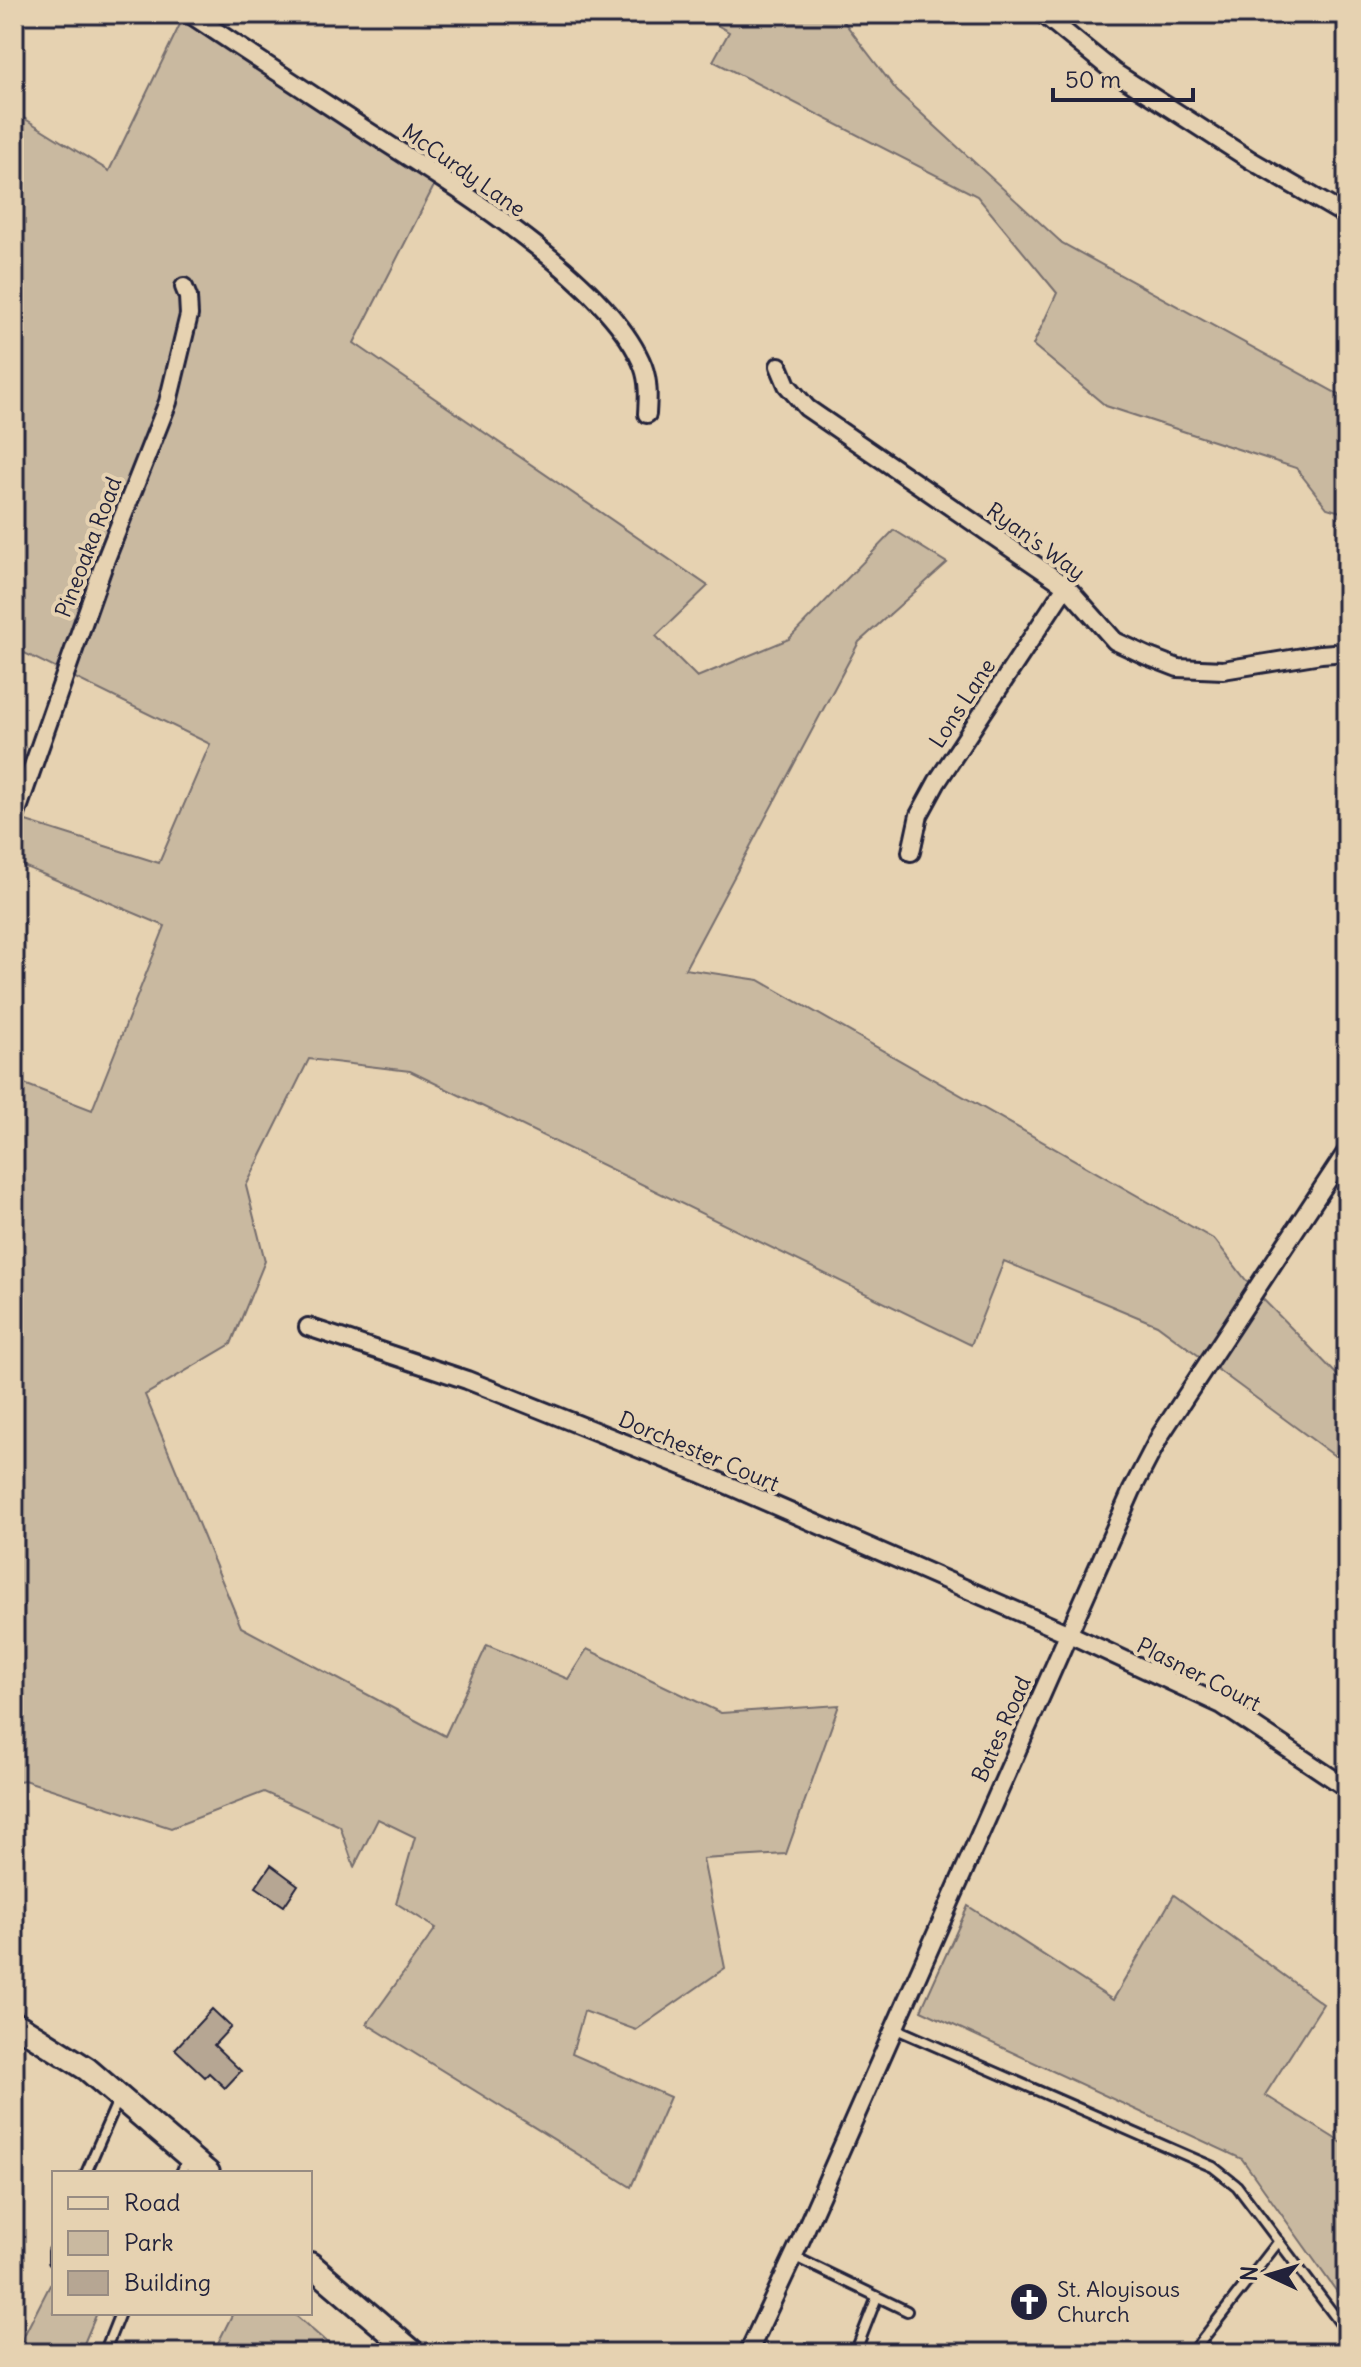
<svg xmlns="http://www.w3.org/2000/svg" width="1361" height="2367" viewBox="0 0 1361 2367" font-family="Delius,sans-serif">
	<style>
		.green { fill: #c9b9a0; stroke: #766e6e; stroke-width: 2 }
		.building { fill: #b6a693; stroke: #22223b; stroke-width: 2 }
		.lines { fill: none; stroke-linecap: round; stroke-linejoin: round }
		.service-casing { stroke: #22223b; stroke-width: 14 }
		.minor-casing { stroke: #22223b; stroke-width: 22 }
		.secondary-casing { stroke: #22223b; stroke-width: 28 }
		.service { stroke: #e6d2b1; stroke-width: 8 }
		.minor { stroke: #e6d2b1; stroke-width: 16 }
		.secondary { stroke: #e6d2b1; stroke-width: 22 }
		.labels { text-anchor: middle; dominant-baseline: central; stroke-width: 8; stroke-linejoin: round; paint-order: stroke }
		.street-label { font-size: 22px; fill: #22223b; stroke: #e6d2b1 }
		.poi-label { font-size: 22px; fill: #22223b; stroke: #e6d2b1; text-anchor: start }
	</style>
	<rect width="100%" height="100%" fill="#e6d2b1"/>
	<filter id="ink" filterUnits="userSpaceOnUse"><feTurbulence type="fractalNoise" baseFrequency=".0125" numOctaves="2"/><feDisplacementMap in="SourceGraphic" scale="16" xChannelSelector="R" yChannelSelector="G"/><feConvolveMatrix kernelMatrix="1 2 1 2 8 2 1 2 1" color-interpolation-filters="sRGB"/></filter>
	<g filter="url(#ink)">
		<!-- green -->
		<g class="green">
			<polygon points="185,14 438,178 354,343 708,586 656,636 697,677 789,639 894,530 947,563 859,642 685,969 759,980 1215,1240 1252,1288 1347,1385 1347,1465 1157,1325 1004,1261 971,1345 410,1071 309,1059 246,1186 265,1261 231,1344 145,1395 241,1627 445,1736 487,1645 568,1679 587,1649 721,1713 839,1705 786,1854 703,1859 725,1968 636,2030 584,2011 572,2054 670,2097 631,2187 367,2024 436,1928 396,1903 415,1837 378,1819 354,1867 340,1826 264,1792 171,1828 24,1780 14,1782 14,1080 92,1110 165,926 14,862 14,850 23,820 159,863 210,744 14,648 14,112 109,171"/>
			<polygon points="698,14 838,14 897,91 1062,243 1347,399 1347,514 1327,508 1296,468 1106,406 1033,345 1057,293 977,196 713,61 729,32"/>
			<polygon points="1174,1895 1323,2004 1265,2095 1347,2146 1347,2306 1242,2159 921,2010 968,1906 1113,2000"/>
			<polygon points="50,2285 54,2288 54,2313 97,2313 80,2353 15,2353"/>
			<polygon points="233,2313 293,2313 338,2352 213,2353"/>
		</g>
		<!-- building -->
		<g class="building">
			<polygon points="271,1865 298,1885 284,1906 256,1887"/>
			<polygon points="212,2009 231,2027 214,2045 241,2071 225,2088 209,2073 205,2077 175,2049"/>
		</g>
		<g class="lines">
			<!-- service casing -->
			<g class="service-casing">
				<g id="service">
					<polyline points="894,2028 1213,2167 1237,2186 1347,2332"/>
					<polyline points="86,2173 118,2100"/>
					<polyline points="181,2173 188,2157"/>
					<polyline points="54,2251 54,2261"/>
					<polyline points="793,2256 907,2311"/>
					<polyline points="104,2353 120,2313"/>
					<polyline points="198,2353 198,2352"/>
					<polyline points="855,2353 877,2297"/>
					<polyline points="1192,2353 1279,2241"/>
				</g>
			</g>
			<!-- minor casing -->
			<g class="minor-casing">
				<g id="minor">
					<path d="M190,14C248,53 305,90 363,128C442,179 609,279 643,366C649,382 648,398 647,414"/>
					<polyline points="1043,14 1114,72 1252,161 1347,216"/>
					<polyline points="779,366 787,385 807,408 1066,586 1115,641 1147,656 1178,668 1223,670 1321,654 1347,652"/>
					<polyline points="14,820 104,564 168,402 189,315 188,297 184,287"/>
					<polyline points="911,852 919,815 937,782 1066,586"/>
					<polyline points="308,1327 467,1380 700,1473 1067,1633 1222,1705 1347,1788"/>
					<polyline points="748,2353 800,2242 1132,1490 1161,1434 1347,1151"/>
				</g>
			</g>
			<!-- secondary casing -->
			<g class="secondary-casing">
				<g id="secondary">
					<polyline points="14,2023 87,2069 208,2173"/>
					<polyline points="310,2264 414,2353"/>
				</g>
			</g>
			<!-- service -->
			<use href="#service" class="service"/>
			<!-- minor -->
			<use href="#minor" class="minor"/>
			<!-- secondary -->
			<use href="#secondary" class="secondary"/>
		</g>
	</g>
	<!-- icons -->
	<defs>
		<g id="church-disc" transform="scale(2)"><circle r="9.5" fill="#22223b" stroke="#e6d2b1"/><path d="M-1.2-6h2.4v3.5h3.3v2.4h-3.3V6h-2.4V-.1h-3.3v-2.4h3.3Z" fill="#fff"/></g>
	</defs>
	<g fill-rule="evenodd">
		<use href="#church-disc" x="1029" y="2302"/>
	</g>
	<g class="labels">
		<!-- street labels -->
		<g class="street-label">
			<text transform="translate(464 170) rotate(35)">McCurdy Lane</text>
			<text transform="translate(1036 541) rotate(36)">Ryan's Way</text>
			<text transform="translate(88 547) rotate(-69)">Pineoaka Road</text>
			<text transform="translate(962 703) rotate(-57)">Lons Lane</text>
			<text transform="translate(699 1451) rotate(23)">Dorchester Court</text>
			<text transform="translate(1199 1674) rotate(27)">Plasner Court</text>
			<text transform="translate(1001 1729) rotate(-66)">Bates Road</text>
		</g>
		<!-- poi labels -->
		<g class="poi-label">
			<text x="1057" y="2289">St. Aloyisous<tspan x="1057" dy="25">Church</tspan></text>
		</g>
	</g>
	<!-- margin -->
	<rect width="1361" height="2367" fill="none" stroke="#e6d2b1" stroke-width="48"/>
	<rect x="24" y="24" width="1313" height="2319" fill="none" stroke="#22223b" stroke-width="3" filter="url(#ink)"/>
	<!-- legend -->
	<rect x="52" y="2171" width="260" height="144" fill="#e6d2b1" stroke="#988c82" stroke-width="2"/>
	<rect x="68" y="2197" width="40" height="12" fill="#e6d2b1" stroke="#988c82" stroke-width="2"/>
	<text x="124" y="2211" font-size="24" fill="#22223b">Road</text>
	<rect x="68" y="2231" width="40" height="24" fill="#c9b9a0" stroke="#988c82" stroke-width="2"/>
	<text x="124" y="2251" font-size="24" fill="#22223b">Park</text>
	<rect x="68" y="2271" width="40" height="24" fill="#b6a693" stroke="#988c82" stroke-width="2"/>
	<text x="124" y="2291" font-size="24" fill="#22223b">Building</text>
	<!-- north arrow -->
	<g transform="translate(1269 2275) rotate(274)" stroke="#e6d2b1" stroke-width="6" paint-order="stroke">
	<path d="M0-6L14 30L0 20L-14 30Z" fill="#22223b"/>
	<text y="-12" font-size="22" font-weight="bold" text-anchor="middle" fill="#22223b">N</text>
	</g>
	<!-- scale -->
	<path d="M1053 88v12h140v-12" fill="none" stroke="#22223b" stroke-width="4"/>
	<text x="1065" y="88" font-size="24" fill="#22223b" stroke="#e6d2b1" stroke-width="6" paint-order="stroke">50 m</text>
</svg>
